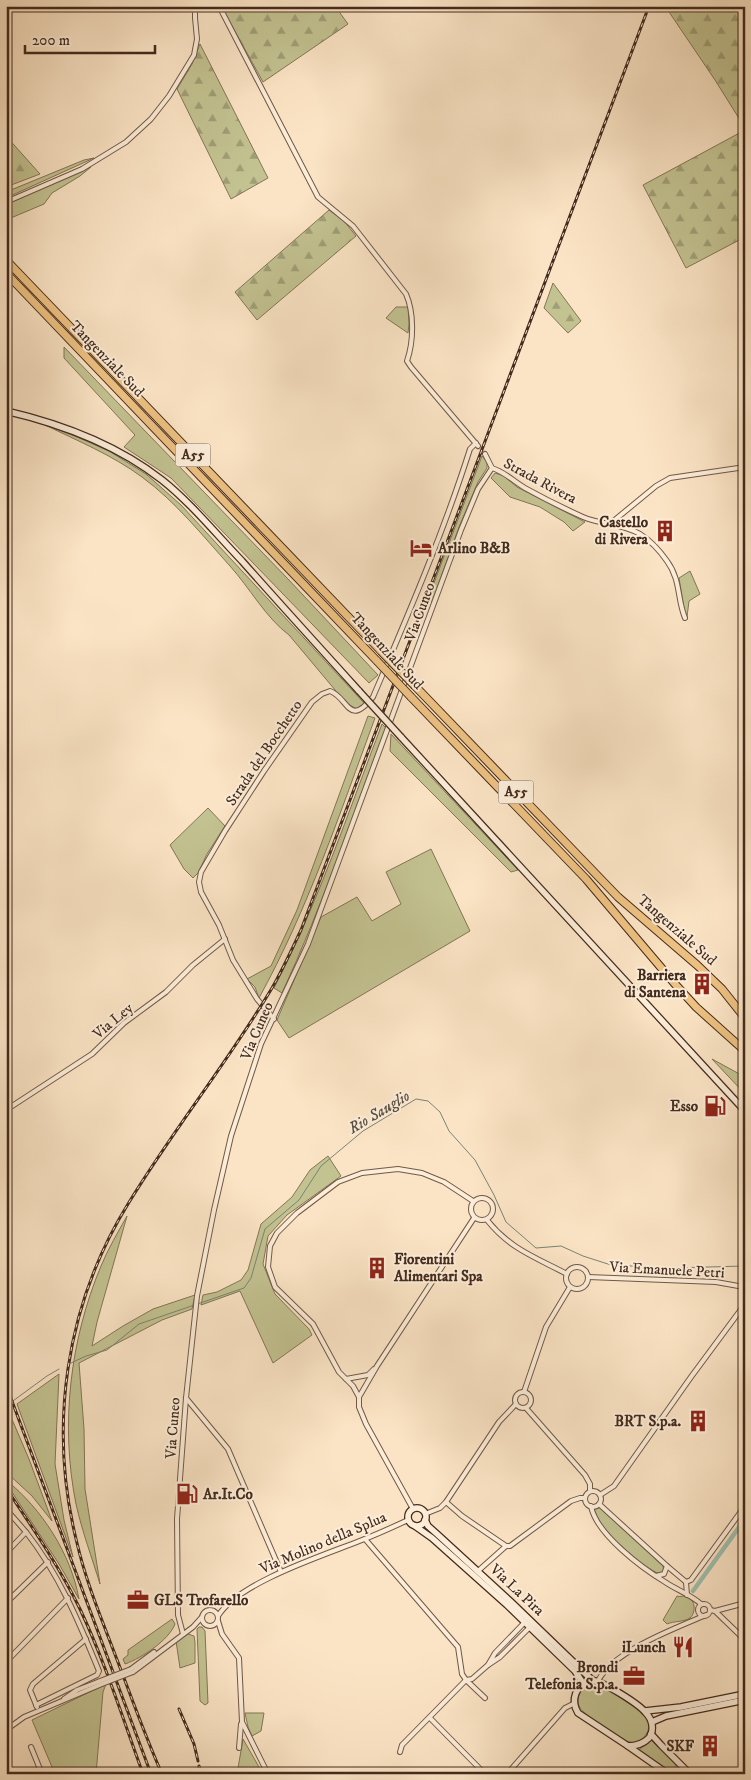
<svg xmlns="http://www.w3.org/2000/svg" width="751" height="1780" viewBox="0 0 751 1780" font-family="'IM FELL DW Pica',serif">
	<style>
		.grass { fill: #c3c291; stroke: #837657 }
		.forest { fill: url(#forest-firs); stroke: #837657 }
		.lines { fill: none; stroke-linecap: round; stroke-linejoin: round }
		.stream { stroke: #7a8475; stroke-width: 1 }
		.canal { stroke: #9fbfaf; stroke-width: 4.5 }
		.street-tunnel { stroke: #d6bfa3; stroke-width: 4; stroke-dasharray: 4 2; stroke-linecap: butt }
		.street-casing { stroke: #715947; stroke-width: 6 }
		.secondary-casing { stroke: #432b1d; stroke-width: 8 }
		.highway-casing { stroke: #432b1d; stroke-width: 9 }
		.street { stroke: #fcedd9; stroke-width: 4 }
		.secondary { stroke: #fcedd9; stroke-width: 5.5 }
		.highway { stroke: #eec282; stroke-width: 7 }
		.rail-casing { stroke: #432b1d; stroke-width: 3 }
		.rail { stroke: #fcedd9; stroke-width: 1; stroke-dasharray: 4; stroke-linecap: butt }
		.street-bridge-casing { stroke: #715947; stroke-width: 6; stroke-linecap: butt }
		.secondary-bridge-casing { stroke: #432b1d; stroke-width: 8; stroke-linecap: butt }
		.highway-bridge-casing { stroke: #432b1d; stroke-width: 9; stroke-linecap: butt }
		.street-bridge { stroke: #fcedd9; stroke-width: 4 }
		.secondary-bridge { stroke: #fcedd9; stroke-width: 5.5 }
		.highway-bridge { stroke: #eec282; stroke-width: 7 }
		.labels { text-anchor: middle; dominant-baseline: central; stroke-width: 4; stroke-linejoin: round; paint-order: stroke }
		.shield { fill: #fcedd9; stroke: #7a6555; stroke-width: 1 }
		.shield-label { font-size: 14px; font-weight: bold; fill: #432b1d }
		.street-label { font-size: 15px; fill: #432b1d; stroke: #fcedd9 }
		.poi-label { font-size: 15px; font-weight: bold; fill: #432b1d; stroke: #fcedd9; text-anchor: end }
		.water-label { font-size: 16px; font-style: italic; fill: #5a5042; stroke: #fcedd9 }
	</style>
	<defs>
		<pattern id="forest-firs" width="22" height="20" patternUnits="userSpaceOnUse" patternTransform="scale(1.25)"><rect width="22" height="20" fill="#c3c291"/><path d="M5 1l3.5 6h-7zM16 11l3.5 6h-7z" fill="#a09e76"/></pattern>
	</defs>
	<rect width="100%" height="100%" fill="#fbe4c5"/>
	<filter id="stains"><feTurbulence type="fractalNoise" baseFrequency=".004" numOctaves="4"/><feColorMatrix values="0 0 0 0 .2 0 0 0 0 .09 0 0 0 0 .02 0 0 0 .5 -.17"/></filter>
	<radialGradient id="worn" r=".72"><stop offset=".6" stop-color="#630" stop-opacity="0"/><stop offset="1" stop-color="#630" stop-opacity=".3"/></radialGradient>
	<!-- grass -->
	<g class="grass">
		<polygon points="94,158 6,198 6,192 84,160"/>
		<polygon points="91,167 80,176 52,193 44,204 6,220 7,204"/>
		<polygon points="396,307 408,307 409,324 408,333 386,318"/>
		<polygon points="64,347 288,579 378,675 369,683 171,478 124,447 135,435 64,358"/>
		<path d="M45,425L77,437L109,451L146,474L181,505L365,704L357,709L346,703L289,635C266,618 249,587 230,566C202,535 176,502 142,477C112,455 78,441 45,425Z"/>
		<polygon points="482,456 487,462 487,468 478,482 459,527 432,602 429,596"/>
		<polygon points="495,473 504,476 517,487 585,522 573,531 564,522 540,507 510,497 491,478"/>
		<polygon points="690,571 700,594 689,601 687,617 684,608 679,578"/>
		<path d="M368,716L375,718C340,813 308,909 259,998L255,987L247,979L271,966L297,910Z"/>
		<path d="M382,724L386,728C352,817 322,907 282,993L274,988C318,903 348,813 382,724Z"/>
		<polygon points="391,734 518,870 511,872 390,751"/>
		<polygon points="208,808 225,826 207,854 198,873 193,878 184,869 170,845"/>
		<polygon points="431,849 470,931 289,1038 277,1020 321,917 357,897 372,921 401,904 386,872"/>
		<polygon points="712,1059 745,1077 745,1094"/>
		<polygon points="328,1156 341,1176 287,1215 268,1236 263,1264 275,1294 309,1329 312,1335 273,1363 240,1291 201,1305 203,1295 217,1292 241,1280 248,1270 261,1224 292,1197 310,1170"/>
		<path d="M127,1216L97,1322L92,1346L123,1326L153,1309L195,1295L192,1309L162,1320L79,1363L84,1429L85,1489L100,1584C92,1558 82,1531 76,1504C60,1425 70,1340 101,1266C108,1249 118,1232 127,1216Z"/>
		<polygon points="59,1374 55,1464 64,1520 73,1557 17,1404"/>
		<polygon points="8,1410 29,1459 52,1521 32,1496 6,1472 6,1411"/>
		<path d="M6,1480C42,1509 71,1554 79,1599L59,1564L6,1483Z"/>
		<path d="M599,1507L663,1566L664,1570L662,1574C650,1574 612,1539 604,1528C600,1523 597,1517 594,1510L596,1508Z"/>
		<path d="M677,1596C680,1597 682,1596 685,1596C695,1597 697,1612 690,1618C684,1622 674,1621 667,1624L663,1620Z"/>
		<path d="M172,1619L175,1624C169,1640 142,1658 125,1664L123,1659L128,1655V1650Z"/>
		<polygon points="199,1627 202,1627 205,1631 208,1703 205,1705 200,1701 197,1629"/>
		<polygon points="188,1634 194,1636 195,1642 195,1663 180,1668 176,1641"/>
		<polygon points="106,1684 103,1692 96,1774 55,1774 32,1720"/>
		<path d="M592,1684C603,1683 615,1694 624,1700C630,1705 638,1708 643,1714C654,1723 648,1737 637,1742C633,1743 629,1742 626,1741C618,1737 584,1715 580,1708C574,1697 582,1687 592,1684Z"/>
		<polygon points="245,1713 264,1713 261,1731 252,1736 248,1727"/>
		<polygon points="243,1739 263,1774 237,1774"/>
		<polygon points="651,1740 676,1764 676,1771 670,1772 638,1750 649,1743"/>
	</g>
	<!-- forest -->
	<g class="forest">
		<polygon points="221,6 335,6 348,24 263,82"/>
		<polygon points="665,6 745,6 745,128 715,80"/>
		<polygon points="200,44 268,178 231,199 177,89 192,64"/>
		<polygon points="745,130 745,237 686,268 643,185"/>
		<polygon points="6,136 40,174 6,187"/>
		<polygon points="329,210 344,221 356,236 257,320 235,292"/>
		<polygon points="553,283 581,321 568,333 544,308"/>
	</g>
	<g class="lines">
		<!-- stream -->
		<g class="stream">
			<polyline points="71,1363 86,1356 107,1350 139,1324 244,1288 251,1278 265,1229 299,1200 321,1166 363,1131 416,1099 428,1101 440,1112 449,1131 475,1160 494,1195 506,1222 536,1248 561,1246 583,1256 611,1265 671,1268 745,1266"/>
			<polyline points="6,1406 47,1376 59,1369"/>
		</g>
		<!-- canal -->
		<polyline class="canal" points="693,1591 745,1519"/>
		<!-- street-tunnel -->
		<polyline class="street-tunnel" points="478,446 485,454"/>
		<!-- street casing -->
		<g class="street-casing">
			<g id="street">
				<path d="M219,6L318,197L353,226L406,294C414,312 414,341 407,361L411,367L478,446"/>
				<polyline points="6,202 82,169 126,142 151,119 169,96 194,55 197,39 195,18 195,6"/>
				<path d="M485,454L492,468C505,472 513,481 525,488C543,498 563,508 583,517C601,525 622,523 640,534C651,541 660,551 667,561C681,580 677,599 685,618"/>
				<polyline points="611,523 656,486 670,478 745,467"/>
				<path d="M274,1019L257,999L233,960L219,925L201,892L199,882L201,872L225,831L264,771L312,702L322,694L330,691C349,698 348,728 373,697C408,615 443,534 470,449L476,443"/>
				<polyline points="6,1110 92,1054 124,1023 166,992 193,965 225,939"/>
				<circle cx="482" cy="1209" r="11"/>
				<path d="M487,1220C510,1249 535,1257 567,1274"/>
				<circle cx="577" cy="1278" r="11"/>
				<polyline points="588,1277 716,1282 744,1287"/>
				<polyline points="346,1379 368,1375 374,1369"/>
				<polyline points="524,1392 546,1327 570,1287"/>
				<circle cx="523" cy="1400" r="8"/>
				<polyline points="359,1397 377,1366 474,1218"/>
				<polyline points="186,1398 228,1449 281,1572"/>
				<polyline points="526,1408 585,1475 590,1484 590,1491"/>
				<circle cx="593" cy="1499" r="8"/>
				<polyline points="600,1495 614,1486 691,1377 745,1304"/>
				<polyline points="446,1502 462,1516 506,1546 510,1546 571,1501 580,1498 585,1498"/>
				<polyline points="599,1504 667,1566 686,1582 687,1595"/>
				<path d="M591,1506C596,1534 642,1568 665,1582C677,1590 691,1595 701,1604"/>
				<polyline points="6,1509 26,1532 6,1553"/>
				<polyline points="413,1509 366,1424 359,1407 359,1397 353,1386 339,1372 313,1324 275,1287 268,1267 270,1246 277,1233 297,1213 338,1182 362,1173 398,1169 422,1173 444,1182 473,1201"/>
				<polyline points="425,1514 440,1508 446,1502 499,1422 516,1404"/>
				<path d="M26,1532C59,1574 79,1622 99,1671L97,1675L36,1705"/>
				<polyline points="365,1539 458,1647 462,1674 466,1680 485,1698"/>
				<polyline points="478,1571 506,1546"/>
				<polyline points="656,1576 664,1574 667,1566"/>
				<polyline points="686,1582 691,1580 745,1506"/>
				<polyline points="6,1603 48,1562"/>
				<circle cx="704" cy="1610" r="6"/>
				<circle cx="210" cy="1618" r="8"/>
				<polyline points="710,1610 715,1611 745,1640"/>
				<polyline points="715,1611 745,1603"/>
				<path d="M218,1616C239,1582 325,1555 362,1540C378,1534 393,1527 408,1520"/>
				<polyline points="218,1621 222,1634 239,1658 242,1722 268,1774"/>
				<polyline points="525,1622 495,1653 488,1665 500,1657 530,1627"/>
				<polyline points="183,1634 178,1615 177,1519 186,1398 197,1296 214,1210 231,1136 261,1044 308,944 461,530 478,489 492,468"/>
				<polyline points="6,1662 68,1598"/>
				<polyline points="131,1669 154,1652"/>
				<polyline points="133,1672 193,1627 202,1617"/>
				<path d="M598,1681C613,1651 676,1628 706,1615"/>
				<polyline points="64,1699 77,1690 100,1681"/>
				<polyline points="37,1707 30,1690 33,1684 86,1639"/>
				<polyline points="430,1718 485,1774"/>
				<polyline points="6,1730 24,1717 102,1684"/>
				<polyline points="31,1747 42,1774"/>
				<polyline points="239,1748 241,1724"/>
				<polyline points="400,1752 402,1745 466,1680 472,1679 488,1665"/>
				<polyline points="507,1774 565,1708 575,1703"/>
			</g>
		</g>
		<!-- secondary casing -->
		<g class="secondary-casing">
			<g id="secondary">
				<path d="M6,411C62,424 116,444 162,480C191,503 216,534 242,561C281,605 320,648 359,691"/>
				<polyline points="401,737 745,1111"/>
				<circle cx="417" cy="1517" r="9"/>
				<polyline points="425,1520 428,1526 437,1534 510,1601 592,1680"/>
				<polyline points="415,1526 432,1538 507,1605 575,1671 583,1683"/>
				<path d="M589,1680C600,1679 639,1704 646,1713C652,1719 655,1730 649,1738C643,1744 636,1746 628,1746L578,1713C570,1700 576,1686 589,1680Z"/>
				<polyline points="645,1711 681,1707 745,1694"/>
				<polyline points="652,1722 666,1716 745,1700"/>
				<polyline points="651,1734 661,1745 690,1774"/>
				<polyline points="628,1746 668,1774"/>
			</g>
		</g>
		<!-- highway casing -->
		<g class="highway-casing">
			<g id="highway">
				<polyline points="6,260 381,651"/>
				<polyline points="6,273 377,661"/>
				<polyline points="415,686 618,897 697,965 722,989 745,1018"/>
				<polyline points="411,697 586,879 675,984 696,1007 745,1051"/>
			</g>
		</g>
		<!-- street -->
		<use href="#street" class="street"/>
		<!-- secondary -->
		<use href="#secondary" class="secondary"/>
		<!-- highway -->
		<use href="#highway" class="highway"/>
		<!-- rail casing -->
		<g class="rail-casing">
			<g id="rail">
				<polyline points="6,1385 151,1774"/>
				<path d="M6,1488C32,1527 59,1566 80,1609C105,1662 123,1719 143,1774"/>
				<polyline points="179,1709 194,1744 198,1761"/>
				<polyline points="199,1766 200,1774"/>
				<path d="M162,1774C145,1736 131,1696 116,1657C102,1620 86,1582 77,1543C48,1428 65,1306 128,1204C173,1130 228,1062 272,988C283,969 292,949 301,930L649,6"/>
			</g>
		</g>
		<!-- rail -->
		<use href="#rail" class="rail"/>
		<!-- street-bridge casing -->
		<g class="street-bridge-casing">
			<g id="street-bridge">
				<polyline points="100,1681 131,1669"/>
				<polyline points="102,1684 133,1672"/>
			</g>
		</g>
		<!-- secondary-bridge casing -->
		<g class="secondary-bridge-casing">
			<polyline id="secondary-bridge" points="359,691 401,737"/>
		</g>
		<!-- highway-bridge casing -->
		<g class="highway-bridge-casing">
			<g id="highway-bridge">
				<polyline points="381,651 415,686"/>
				<polyline points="377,661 411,697"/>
			</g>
		</g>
		<!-- street-bridge -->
		<use href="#street-bridge" class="street-bridge"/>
		<!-- secondary-bridge -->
		<use href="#secondary-bridge" class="secondary-bridge"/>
		<!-- highway-bridge -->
		<use href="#highway-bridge" class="highway-bridge"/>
	</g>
	<!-- icons -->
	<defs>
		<g id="building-bare" transform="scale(1.725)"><path d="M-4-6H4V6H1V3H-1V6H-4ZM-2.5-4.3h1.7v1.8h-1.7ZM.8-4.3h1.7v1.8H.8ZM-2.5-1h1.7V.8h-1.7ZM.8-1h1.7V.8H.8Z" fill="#8f2418" stroke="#fcedd9" stroke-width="2.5" paint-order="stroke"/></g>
		<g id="hotel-bare" transform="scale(1.725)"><path d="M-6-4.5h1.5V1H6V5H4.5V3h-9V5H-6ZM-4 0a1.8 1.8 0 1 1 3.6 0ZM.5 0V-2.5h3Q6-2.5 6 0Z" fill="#8f2418" stroke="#fcedd9" stroke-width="2.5" paint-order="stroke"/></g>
		<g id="fuel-bare" transform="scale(1.725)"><path d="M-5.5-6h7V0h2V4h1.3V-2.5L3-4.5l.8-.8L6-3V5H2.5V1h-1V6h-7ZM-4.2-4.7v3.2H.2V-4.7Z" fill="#8f2418" stroke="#fcedd9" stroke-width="2.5" paint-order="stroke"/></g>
		<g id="office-bare" transform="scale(1.725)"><path d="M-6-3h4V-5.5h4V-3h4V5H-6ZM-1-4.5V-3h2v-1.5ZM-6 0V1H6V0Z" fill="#8f2418" stroke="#fcedd9" stroke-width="2.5" paint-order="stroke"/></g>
		<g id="restaurant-bare" transform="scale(1.725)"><path d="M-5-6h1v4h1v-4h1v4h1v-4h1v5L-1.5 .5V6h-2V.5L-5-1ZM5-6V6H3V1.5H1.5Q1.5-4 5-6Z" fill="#8f2418" stroke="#fcedd9" stroke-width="2.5" paint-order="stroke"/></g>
	</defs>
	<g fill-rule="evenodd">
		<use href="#building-bare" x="665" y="531"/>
		<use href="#hotel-bare" x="421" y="548"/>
		<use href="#building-bare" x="702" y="984"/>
		<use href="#fuel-bare" x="715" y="1106"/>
		<use href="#building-bare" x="377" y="1268"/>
		<use href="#building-bare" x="698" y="1421"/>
		<use href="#fuel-bare" x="187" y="1494"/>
		<use href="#office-bare" x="138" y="1600"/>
		<use href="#restaurant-bare" x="683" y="1647"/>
		<use href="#office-bare" x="634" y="1676"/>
		<use href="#building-bare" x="710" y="1746"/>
	</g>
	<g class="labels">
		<!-- shield labels -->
		<g class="shield">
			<rect x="175.5" y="443.5" width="35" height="23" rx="4"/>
			<rect x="498.5" y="780.5" width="35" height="23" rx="4"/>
		</g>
		<g class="shield-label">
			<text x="193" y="455">A55</text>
			<text x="516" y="792">A55</text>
		</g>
		<!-- street labels -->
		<g class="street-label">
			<text transform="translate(107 359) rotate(46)">Tangenziale Sud</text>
			<text transform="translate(540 481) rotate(28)">Strada Rivera</text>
			<text transform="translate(420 612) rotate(-70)">Via Cuneo</text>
			<text transform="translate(387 651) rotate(47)">Tangenziale Sud</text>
			<text transform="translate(264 753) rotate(-56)">Strada del Bocchetto</text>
			<text transform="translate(677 930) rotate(41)">Tangenziale Sud</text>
			<text transform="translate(113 1021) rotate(-40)">Via Ley</text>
			<text transform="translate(257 1031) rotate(-67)">Via Cuneo</text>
			<text transform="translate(667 1270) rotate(3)">Via Emanuele Petri</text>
			<text transform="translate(173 1428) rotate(-86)">Via Cuneo</text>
			<text transform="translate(323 1543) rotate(-23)">Via Molino della Splua</text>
			<text transform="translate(517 1590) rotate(43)">Via La Pira</text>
		</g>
		<!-- poi labels -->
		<g class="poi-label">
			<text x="648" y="522">Castello<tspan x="648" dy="17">di Rivera</tspan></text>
			<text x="438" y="548" text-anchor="start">Arlino B&amp;B</text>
			<text x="686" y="975">Barriera<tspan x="686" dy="17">di Santena</tspan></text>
			<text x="698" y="1106">Esso</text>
			<text x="394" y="1259" text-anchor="start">Fiorentini<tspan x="394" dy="17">Alimentari Spa</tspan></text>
			<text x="681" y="1421">BRT S.p.a.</text>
			<text x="203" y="1494" text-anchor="start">Ar.It.Co</text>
			<text x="154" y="1600" text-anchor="start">GLS Trofarello</text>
			<text x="666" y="1647">iLunch</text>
			<text x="618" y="1667">Brondi<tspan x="618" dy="17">Telefonia S.p.a.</tspan></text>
			<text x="694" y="1746">SKF</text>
		</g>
		<!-- water labels -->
		<g class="water-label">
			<text transform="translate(379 1112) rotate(-31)">Rio Sauglio</text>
		</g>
	</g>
	<!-- margin -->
	<rect width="751" height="1780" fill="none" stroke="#fbe4c5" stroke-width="25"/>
	<rect x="8" y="8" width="736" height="1765" fill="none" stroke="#432b1d" stroke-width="2.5"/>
	<rect x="12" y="12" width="726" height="1755" fill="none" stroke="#432b1d"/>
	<!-- scale -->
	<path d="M25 45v8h130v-8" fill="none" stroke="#432b1d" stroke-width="2.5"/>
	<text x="32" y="45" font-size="15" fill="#432b1d" stroke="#fcedd9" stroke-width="4" paint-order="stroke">200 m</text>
	<rect width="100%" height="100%" filter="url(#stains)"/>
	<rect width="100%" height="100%" fill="url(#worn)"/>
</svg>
